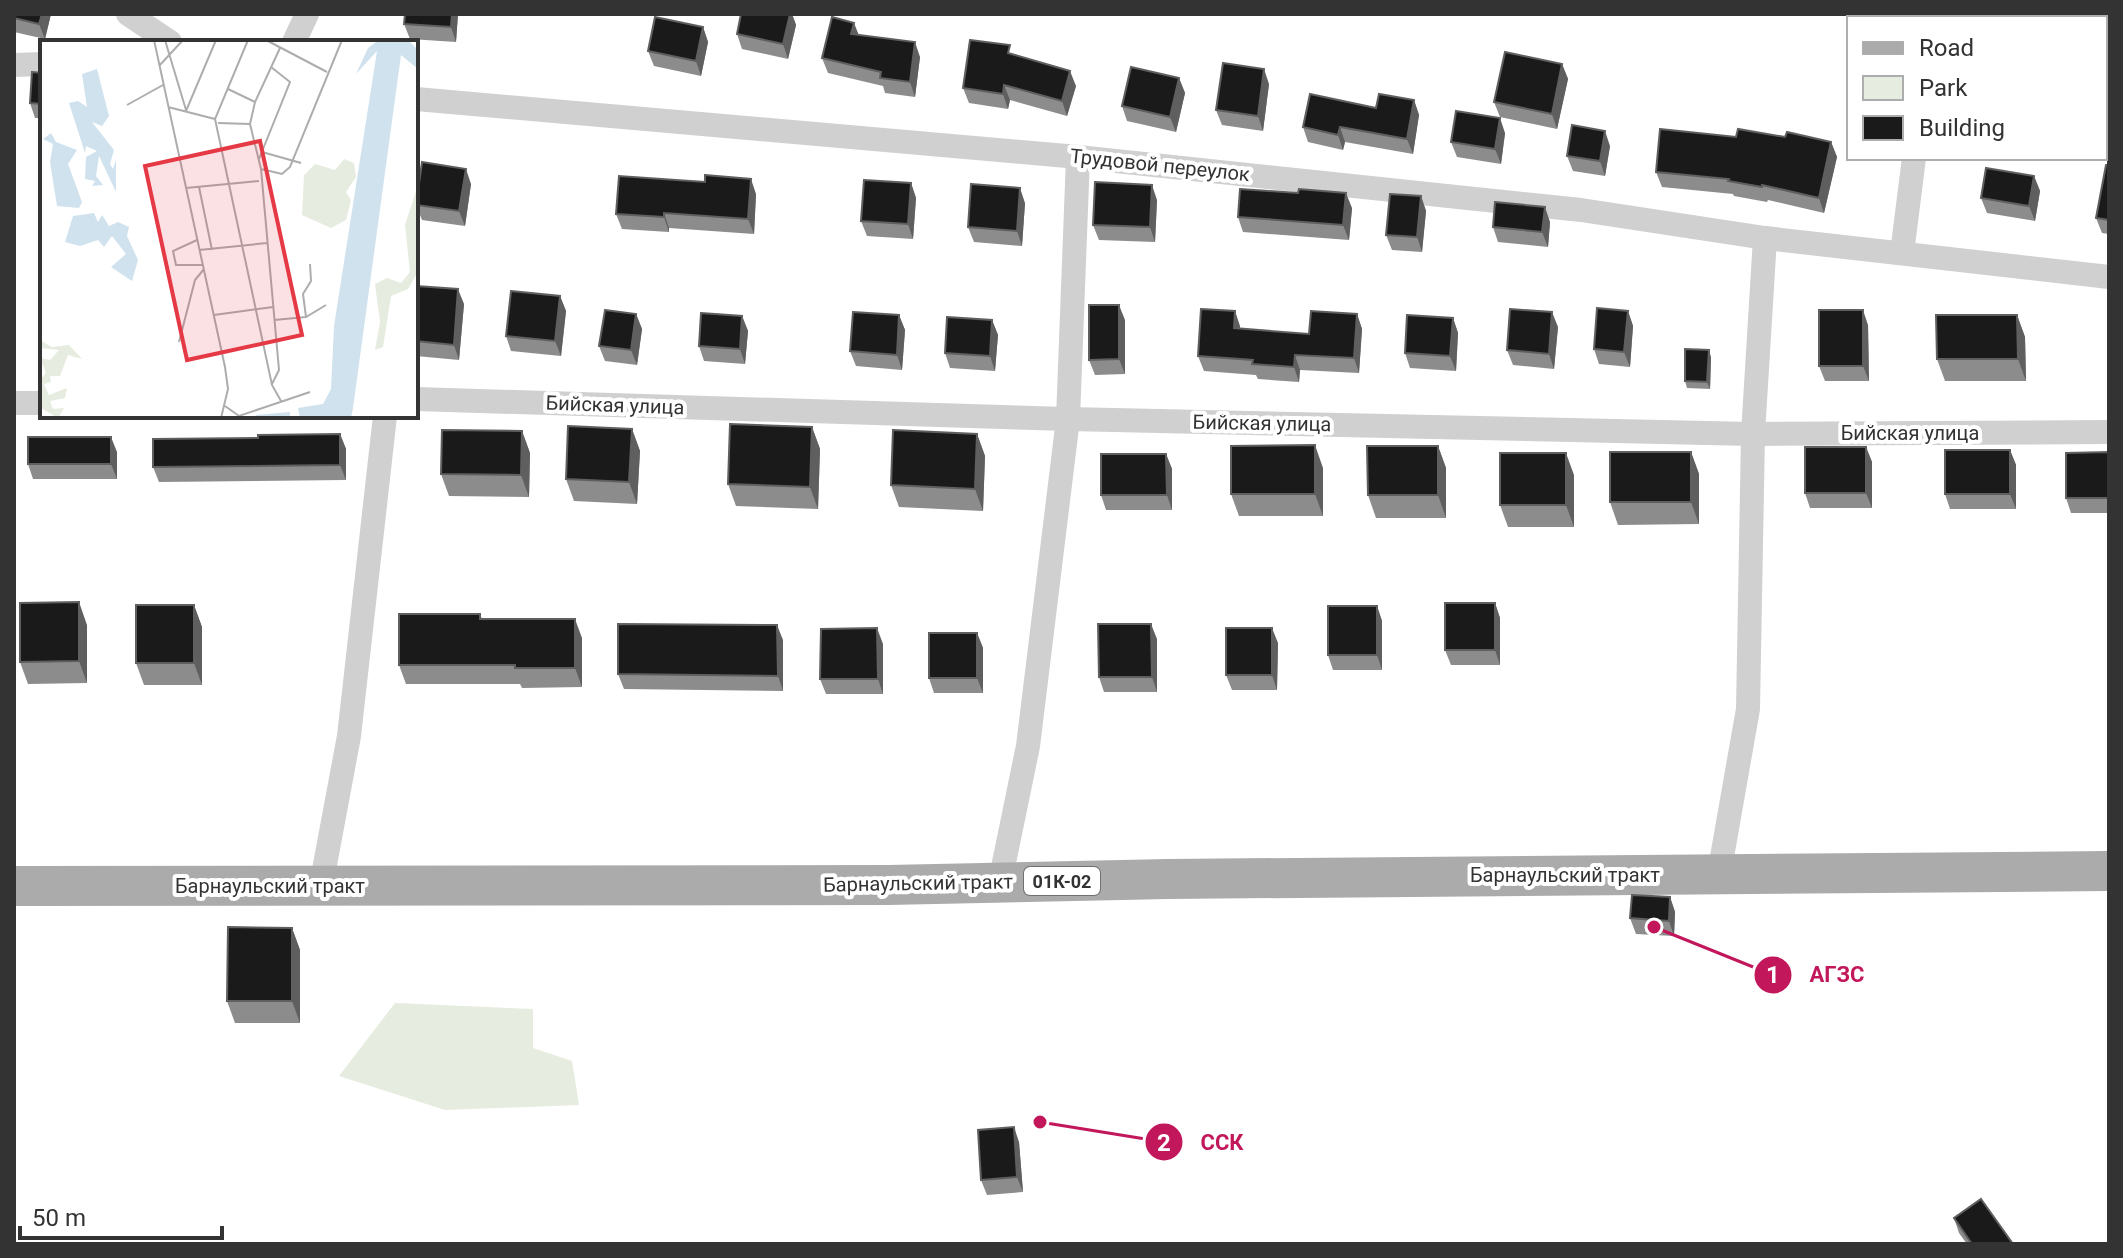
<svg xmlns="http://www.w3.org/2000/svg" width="2123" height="1258" viewBox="0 0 2123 1258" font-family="Roboto,sans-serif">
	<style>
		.green { fill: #e6ecdf }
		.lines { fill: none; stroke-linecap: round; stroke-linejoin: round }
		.minor { stroke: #d0d0d0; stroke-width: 24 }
		.primary { stroke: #ababab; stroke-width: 40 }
		.wall { fill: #8c8c8c }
		.shaded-wall { fill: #5f5f5f }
		.building { fill: #1a1a1a; stroke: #5f5f5f; stroke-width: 2 }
		.labels { text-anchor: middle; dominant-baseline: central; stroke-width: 8; stroke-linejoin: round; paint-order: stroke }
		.shield { fill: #fff; stroke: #707070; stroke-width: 2 }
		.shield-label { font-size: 18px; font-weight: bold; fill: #333 }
		.street-label { font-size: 20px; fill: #333; stroke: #fff }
		.inset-river { fill: none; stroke: #cfe2ee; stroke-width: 4 }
		.inset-road { fill: none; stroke: #adadad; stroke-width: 2 }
		.view { fill: #e63946; fill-opacity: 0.15; stroke: #e63946; stroke-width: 4 }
		.inset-edge { fill: none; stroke: #333; stroke-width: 4 }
		.leader { fill: none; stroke: #c2185b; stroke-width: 3 }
		.callout-dot { fill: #c2185b; stroke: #fff; stroke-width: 3 }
		.mark-label { font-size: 24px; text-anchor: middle; font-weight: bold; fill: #fff }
		.callout-label { font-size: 22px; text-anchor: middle; font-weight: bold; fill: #c2185b; stroke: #fff; stroke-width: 8; stroke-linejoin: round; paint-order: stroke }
	</style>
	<rect width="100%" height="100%" fill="#fff"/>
	<!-- green -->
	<polygon class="green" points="395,1003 533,1009 533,1048 572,1061 579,1105 445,1110 339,1076"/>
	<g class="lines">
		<!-- minor -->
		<g class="minor">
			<polyline points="128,14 170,42"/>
			<polyline points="1931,18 1932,14"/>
			<polyline points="294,42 307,14"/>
			<polyline points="14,65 42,64"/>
			<polyline points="416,99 1078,157 1581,210 1765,238 2109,277"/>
			<polyline points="1902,253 1914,158"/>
			<polyline points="416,399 1068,419 1753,434 2109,432"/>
			<polyline points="14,403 42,403"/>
			<polyline points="1719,874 1748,709 1753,434 1765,238"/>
			<polyline points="1000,882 1028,746 1068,419 1078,157"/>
			<polyline points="321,886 349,736 385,416"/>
		</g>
		<!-- primary -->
		<polyline class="primary" points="14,886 888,885 1168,879 2109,871"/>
	</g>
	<!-- wall -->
	<g class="wall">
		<polygon points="14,14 51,14 45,39 14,32"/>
		<polygon points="405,14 458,14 456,42 410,39 404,24"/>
		<polygon points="741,14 792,14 796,25 788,59 742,49 737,34"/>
		<polygon points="703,27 708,42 701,76 654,66 648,51"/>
		<polygon points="858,34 920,57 915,97 885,93 883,86 828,73 822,58"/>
		<polygon points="1013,55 1076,86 1067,116 1010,100 1008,109 969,103 963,88"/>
		<polygon points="1562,64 1568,79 1557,129 1500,117 1494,102"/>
		<polygon points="42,73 42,118 35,118 30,103"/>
		<polygon points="1179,78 1185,93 1176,132 1127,121 1122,106"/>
		<polygon points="1269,84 1263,131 1222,125 1216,110"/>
		<polygon points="1414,100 1419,115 1413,154 1345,142 1343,150 1308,142 1303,127 1376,108"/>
		<polygon points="1505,133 1501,164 1457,157 1451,142"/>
		<polygon points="1736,137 1785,137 1831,142 1837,157 1824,213 1768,200 1767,202 1734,196 1733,194 1662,187 1656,172"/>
		<polygon points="1610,146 1605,176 1573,171 1567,156"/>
		<polygon points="2109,165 2109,234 2102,233 2096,218"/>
		<polygon points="2034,176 2040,191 2035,221 1987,213 1981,198"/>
		<polygon points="911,183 916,198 913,239 867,236 861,221"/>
		<polygon points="471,184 465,226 422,220 416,205"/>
		<polygon points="1298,193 1352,208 1349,240 1243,232 1238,217"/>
		<polygon points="756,194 754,234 669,228 669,232 622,229 616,214"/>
		<polygon points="1421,196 1426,211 1422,252 1392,250 1386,235"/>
		<polygon points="1157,200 1155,242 1099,240 1093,225"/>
		<polygon points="1025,203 1022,246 974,242 968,227"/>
		<polygon points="1550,222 1548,247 1498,242 1493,227"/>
		<polygon points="416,286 464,304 459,360 416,356"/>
		<polygon points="560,296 566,311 561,356 511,351 506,336"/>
		<polygon points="1235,311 1240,329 1309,334 1357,314 1362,329 1359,373 1300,370 1299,382 1258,379 1256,375 1204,371 1198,356"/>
		<polygon points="1628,311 1633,326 1630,367 1599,364 1594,349"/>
		<polygon points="636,314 642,329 637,365 605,361 599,346"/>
		<polygon points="899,315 905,330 902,370 856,366 850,351"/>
		<polygon points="2017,315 2025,337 2026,381 1945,381 1937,359"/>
		<polygon points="742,316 748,331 745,364 704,361 699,346"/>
		<polygon points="1453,318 1458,333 1456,371 1410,368 1405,353"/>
		<polygon points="992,320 998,335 995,371 950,368 945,353"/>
		<polygon points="1125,320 1125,374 1095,375 1089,360"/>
		<polygon points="1868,325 1869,381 1825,381 1819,366"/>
		<polygon points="1558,327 1554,369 1513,365 1507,350"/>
		<polygon points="1711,357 1710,389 1687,388 1685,381"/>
		<polygon points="812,427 820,449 818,509 736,506 728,484"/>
		<polygon points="632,429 640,451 637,504 574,501 566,479"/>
		<polygon points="522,431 530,453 529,497 449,496 441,474"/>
		<polygon points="340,434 346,449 346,480 159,482 153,467 258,438"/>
		<polygon points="977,434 985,456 983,511 899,507 891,485"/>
		<polygon points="1438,446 1446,468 1446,518 1376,518 1368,495"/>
		<polygon points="1866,447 1872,462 1872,508 1810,508 1805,493"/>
		<polygon points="2010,450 2016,465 2016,509 1950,509 1945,494"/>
		<polygon points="117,452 117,479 33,479 28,464"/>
		<polygon points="1691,452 1699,474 1699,524 1618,525 1610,502"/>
		<polygon points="2109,452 2109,513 2071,513 2066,498"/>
		<polygon points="1166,454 1172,469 1172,510 1106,510 1101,495"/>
		<polygon points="1323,468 1323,516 1239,516 1231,494"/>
		<polygon points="1574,475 1574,527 1508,527 1500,505"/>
		<polygon points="1495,603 1500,618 1500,665 1451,665 1445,650"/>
		<polygon points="194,605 202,627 202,685 144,685 136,663"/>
		<polygon points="1377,606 1382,621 1382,670 1333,670 1328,655"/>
		<polygon points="480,614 482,619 582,638 582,687 522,688 520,684 406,684 399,665"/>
		<polygon points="87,625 87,683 28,684 20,662"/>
		<polygon points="977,633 983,648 983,693 934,693 929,678"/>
		<polygon points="1157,639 1157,692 1104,692 1099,677"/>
		<polygon points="783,640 783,691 624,689 618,674"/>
		<polygon points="1278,643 1277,690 1232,690 1226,675"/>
		<polygon points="883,644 883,694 826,694 820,679"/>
		<polygon points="1670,897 1675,912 1674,936 1636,934 1630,918"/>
		<polygon points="292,928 300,950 300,1023 235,1023 227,1001"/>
		<polygon points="1019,1142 1023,1192 987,1195 981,1180"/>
		<polygon points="1954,1218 2013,1244 1967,1244 1959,1233"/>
	</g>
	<!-- shaded-wall -->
	<g class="shaded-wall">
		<polygon points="42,14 51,14 45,39 39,24"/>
		<polygon points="452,14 458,14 456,42 451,27"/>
		<polygon points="790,14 792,14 796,25 788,59 783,44"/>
		<polygon points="854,23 860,38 851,34"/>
		<polygon points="703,27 708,42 701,76 696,61"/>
		<polygon points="915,42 920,57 915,97 910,82"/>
		<polygon points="1562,64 1568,79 1557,129 1552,114"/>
		<polygon points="1264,69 1269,84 1263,131 1258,116"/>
		<polygon points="1070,71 1076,86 1067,116 1062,101"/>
		<polygon points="1179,78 1185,93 1176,132 1170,117"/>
		<polygon points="1004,85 1010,100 1008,109 1003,94"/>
		<polygon points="1414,100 1419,115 1413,154 1407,139"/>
		<polygon points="1500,118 1505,133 1501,164 1495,149"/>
		<polygon points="1340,127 1345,142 1343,150 1338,135"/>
		<polygon points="1605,131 1610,146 1605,176 1600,161"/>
		<polygon points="1831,142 1837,157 1824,213 1819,198"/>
		<polygon points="466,169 471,184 465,226 459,211"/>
		<polygon points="2034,176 2040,191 2035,221 2029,206"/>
		<polygon points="751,179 756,194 754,234 748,219"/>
		<polygon points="911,183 916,198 913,239 908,224"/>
		<polygon points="1152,185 1157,200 1155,242 1150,227"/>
		<polygon points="1020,188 1025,203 1022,246 1017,231"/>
		<polygon points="1346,193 1352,208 1349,240 1343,225"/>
		<polygon points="1421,196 1426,211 1422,252 1417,237"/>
		<polygon points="1545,207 1550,222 1548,247 1542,232"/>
		<polygon points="664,213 669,228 669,232 664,217"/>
		<polygon points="458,289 464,304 459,360 454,345"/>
		<polygon points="560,296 566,311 561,356 555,341"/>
		<polygon points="1119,305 1125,320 1125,374 1119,359"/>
		<polygon points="1863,310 1868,325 1869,381 1863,366"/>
		<polygon points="1235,311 1240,326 1239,343 1234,328"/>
		<polygon points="1628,311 1633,326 1630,367 1624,352"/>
		<polygon points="1552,312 1558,327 1554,369 1549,354"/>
		<polygon points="636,314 642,329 637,365 631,350"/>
		<polygon points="1357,314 1362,329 1359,373 1354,358"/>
		<polygon points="899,315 905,330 902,370 897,355"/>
		<polygon points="2017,315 2025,337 2026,381 2018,359"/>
		<polygon points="742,316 748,331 745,364 740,349"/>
		<polygon points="1453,318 1458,333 1456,371 1450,356"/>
		<polygon points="992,320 998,335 995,371 990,356"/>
		<polygon points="1709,350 1711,357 1710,389 1707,382"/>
		<polygon points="1295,355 1300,370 1299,382 1294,367"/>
		<polygon points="812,427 820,449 818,509 810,487"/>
		<polygon points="632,429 640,451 637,504 629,482"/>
		<polygon points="522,431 530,453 529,497 521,475"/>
		<polygon points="340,434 346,449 346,480 340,465"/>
		<polygon points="977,434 985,456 983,511 975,489"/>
		<polygon points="111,437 117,452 117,479 111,464"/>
		<polygon points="1315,445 1323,468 1323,516 1315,494"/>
		<polygon points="1438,446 1446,468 1446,518 1438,495"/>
		<polygon points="1866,447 1872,462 1872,508 1866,493"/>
		<polygon points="2010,450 2016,465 2016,509 2010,494"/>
		<polygon points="1691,452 1699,474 1699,524 1691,502"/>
		<polygon points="1566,453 1574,475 1574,527 1566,505"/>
		<polygon points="1166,454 1172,469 1172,510 1167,495"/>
		<polygon points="79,602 87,625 87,683 79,661"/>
		<polygon points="1495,603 1500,618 1500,665 1495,650"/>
		<polygon points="194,605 202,627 202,685 194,663"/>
		<polygon points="1377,606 1382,621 1382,670 1377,655"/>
		<polygon points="575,619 582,638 582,687 575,668"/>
		<polygon points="1151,624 1157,639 1157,692 1152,677"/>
		<polygon points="777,625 783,640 783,691 778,676"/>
		<polygon points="877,628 883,644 883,694 878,679"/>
		<polygon points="1272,628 1278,643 1277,690 1272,675"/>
		<polygon points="977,633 983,648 983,693 977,678"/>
		<polygon points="1670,897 1675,912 1674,936 1669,921"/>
		<polygon points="292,928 300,950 300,1023 292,1001"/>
		<polygon points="1014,1127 1019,1142 1023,1192 1017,1177"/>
	</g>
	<!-- building -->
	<g class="building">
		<polygon points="14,14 42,14 39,24 14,18"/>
		<polygon points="405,14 452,14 451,27 404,24"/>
		<polygon points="741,14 790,14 783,44 737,34"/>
		<polygon points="655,17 703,27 696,61 648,51"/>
		<polygon points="832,17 854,23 851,34 915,42 910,82 880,78 881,72 822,58"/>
		<polygon points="970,40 1010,45 1008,53 1070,71 1062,101 1004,85 1003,94 963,88"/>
		<polygon points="1505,52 1562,64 1552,114 1494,102"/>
		<polygon points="1223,63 1264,69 1258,116 1216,110"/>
		<polygon points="1131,67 1179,78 1170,117 1122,106"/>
		<polygon points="32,72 42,73 42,104 30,103"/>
		<polygon points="1310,94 1376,108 1379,94 1414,100 1407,139 1340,127 1338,135 1303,127"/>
		<polygon points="1456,111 1500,118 1495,149 1451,142"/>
		<polygon points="1572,125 1605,131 1600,161 1567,156"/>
		<polygon points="1660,129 1736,137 1738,129 1785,137 1787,132 1831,142 1819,198 1762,185 1762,187 1728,181 1729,179 1656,172"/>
		<polygon points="422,162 466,169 459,211 416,205"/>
		<polygon points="2106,165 2109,165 2109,220 2096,218"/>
		<polygon points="1986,168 2034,176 2029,206 1981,198"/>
		<polygon points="705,175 751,179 748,219 664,213 664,217 616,214 619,176 705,182"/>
		<polygon points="864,180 911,183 908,224 861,221"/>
		<polygon points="1095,182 1152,185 1150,227 1093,225"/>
		<polygon points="971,184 1020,188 1017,231 968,227"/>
		<polygon points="1240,189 1298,193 1299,189 1346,193 1343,225 1238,217"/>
		<polygon points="1390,194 1421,196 1417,237 1386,235"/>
		<polygon points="1495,202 1545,207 1542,232 1493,227"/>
		<polygon points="416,286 458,289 454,345 416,341"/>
		<polygon points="511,291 560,296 555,341 506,336"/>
		<polygon points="1089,305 1119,305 1119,359 1089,360"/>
		<polygon points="1597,308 1628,311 1624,352 1594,349"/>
		<polygon points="1201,309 1235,311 1234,328 1309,334 1311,311 1357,314 1354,358 1295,355 1294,367 1252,364 1253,360 1198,356"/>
		<polygon points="1510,309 1552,312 1549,354 1507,350"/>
		<polygon points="605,310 636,314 631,350 599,346"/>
		<rect x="1819" y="310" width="44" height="56"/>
		<polygon points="853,312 899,315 897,355 850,351"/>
		<polygon points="701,313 742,316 740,349 699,346"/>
		<polygon points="1407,315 1453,318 1450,356 1405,353"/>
		<polygon points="1936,315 2017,315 2018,359 1937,359"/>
		<polygon points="947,317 992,320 990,356 945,353"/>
		<polygon points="1685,349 1709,350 1707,382 1685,381"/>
		<polygon points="730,424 812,427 810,487 728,484"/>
		<polygon points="568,426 632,429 629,482 566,479"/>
		<polygon points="442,430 522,431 521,475 441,474"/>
		<polygon points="893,430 977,434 975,489 891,485"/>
		<polygon points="340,434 340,465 153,467 153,439 258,438 258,435"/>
		<rect x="28" y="437" width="83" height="27"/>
		<polygon points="1315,445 1315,494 1231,494 1231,446"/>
		<polygon points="1367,446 1438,446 1438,495 1368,495"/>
		<rect x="1805" y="447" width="61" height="46"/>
		<rect x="1945" y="450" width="65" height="44"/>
		<rect x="1610" y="452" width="81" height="50"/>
		<polygon points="2109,452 2109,498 2066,498 2066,453"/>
		<rect x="1500" y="453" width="66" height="52"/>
		<polygon points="1101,454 1166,454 1167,495 1101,495"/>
		<polygon points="79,602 79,661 20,662 20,603"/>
		<rect x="1445" y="603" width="50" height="47"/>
		<rect x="136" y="605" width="58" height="58"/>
		<rect x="1328" y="606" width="49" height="49"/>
		<polygon points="399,614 480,614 480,619 575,619 575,668 515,668 515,665 399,665"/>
		<polygon points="618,624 777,625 778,676 618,674"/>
		<polygon points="1098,624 1151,624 1152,677 1099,677"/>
		<polygon points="877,628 878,679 820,679 821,629"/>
		<rect x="1226" y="628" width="46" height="47"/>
		<rect x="929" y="633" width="48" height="45"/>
		<polygon points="1632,895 1670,897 1669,921 1630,918"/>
		<polygon points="228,927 292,928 292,1001 227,1001"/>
		<polygon points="1014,1127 1017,1177 981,1180 978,1130"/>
		<polygon points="1981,1199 2013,1244 1972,1244 1954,1218"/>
	</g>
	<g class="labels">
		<!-- shield labels -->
		<rect class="shield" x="1024" y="867" width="76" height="28" rx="6"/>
		<g class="shield-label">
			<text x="1062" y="881">01К-02</text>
		</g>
		<!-- street labels -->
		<g class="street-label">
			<text transform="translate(1160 165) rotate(6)">Трудовой переулок</text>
			<text transform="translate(615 405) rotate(2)">Бийская улица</text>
			<text transform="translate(1262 423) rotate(1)">Бийская улица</text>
			<text x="1910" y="433">Бийская улица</text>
			<text x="1565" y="875">Барнаульский тракт</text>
			<text transform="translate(918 883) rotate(-1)">Барнаульский тракт</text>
			<text x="270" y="886">Барнаульский тракт</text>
		</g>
	</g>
	<!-- overview -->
	<g transform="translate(40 40)">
		<rect width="378" height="378" fill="#fff"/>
		<path d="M304,119L314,123L316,137L306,152L311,160L306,180L291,188L262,175L264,135L275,124L295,130ZM378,145V232L368,249L351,256L343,307L335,310L340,282L335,244L347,238L361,243L370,232L365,185ZM0,300L12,307L29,305L42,319L28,315L20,336H10L11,342L4,344L9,355L27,348L25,358L10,361L13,369L24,368L18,378L1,368L0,340L6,333L0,318L10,320L19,310L0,308Z" fill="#e6ecdf"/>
		<path d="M339,0H368L378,10V29L361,15L313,368L311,378H260L258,368L283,364L291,349L294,286L337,11L316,34L328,8ZM57,29L69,76L62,86L52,82L74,110L70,124L73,129L76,120V152L59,116L56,136L63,145L52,146L55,141L45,139L46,117L57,111L46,106L45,113L29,63L38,61L47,67L42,34ZM11,93L16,102L37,110L28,124L42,162L39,168L17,166L10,122L13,104L3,99ZM54,173L58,182L62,175L69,186L78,182L89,187L87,196L98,220L92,241L71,227L86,214L72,196L64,207L58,200L40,206L25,202L33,176Z" fill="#cfe2ee"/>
		<path class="inset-river" d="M216,377L250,374"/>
		<path class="inset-road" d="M114,0L185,327L188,349L181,378M125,0L146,70M208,0L175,79L232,345L241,361M226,0L287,32M119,26L143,0M188,49L215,62M87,65L123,45M128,67L175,79M146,71L176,0M178,83L210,84M222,112L261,123M219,119L250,42L231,27M221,129L242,134L250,127L302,0M159,147L172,210M146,148L219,141M157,200L133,211L136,225H163M159,210L227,203M174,275L233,267M266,277L263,254L271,241L270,224M234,280L266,277L286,265M139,302L155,240L164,229M232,344L239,330L221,129L210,84L215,62L240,8M185,366L199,376L270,352"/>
		<path class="view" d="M220,101L262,295L147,320L105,126Z"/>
		<rect width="378" height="378" class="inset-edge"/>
	</g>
	<!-- callouts -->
	<path class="leader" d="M1654 927L1773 975M1040 1122L1164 1142"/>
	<g class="callout-dot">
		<circle cx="1654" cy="927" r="8"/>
		<circle cx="1040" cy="1122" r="8"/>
		<circle cx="1773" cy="975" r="20"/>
		<circle cx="1164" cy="1142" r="20"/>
	</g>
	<g class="mark-label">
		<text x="1773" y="983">1</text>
		<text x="1164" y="1151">2</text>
	</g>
	<g class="callout-label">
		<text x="1837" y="982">АГЗС</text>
		<text x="1222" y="1150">ССК</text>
	</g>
	<!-- border -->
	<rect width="2123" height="1258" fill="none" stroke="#333333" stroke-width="32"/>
	<!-- legend -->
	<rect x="1847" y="16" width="260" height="144" fill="#ffffff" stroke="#adadad" stroke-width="2"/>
	<rect x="1863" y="42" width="40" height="12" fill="#ababab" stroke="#adadad" stroke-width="2"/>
	<text x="1919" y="56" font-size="24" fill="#333333">Road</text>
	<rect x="1863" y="76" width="40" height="24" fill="#e6ecdf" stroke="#adadad" stroke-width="2"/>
	<text x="1919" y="96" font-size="24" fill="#333333">Park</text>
	<rect x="1863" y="116" width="40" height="24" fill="#1a1a1a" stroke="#adadad" stroke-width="2"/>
	<text x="1919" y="136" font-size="24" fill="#333333">Building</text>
	<!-- scale -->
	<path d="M20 1226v12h202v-12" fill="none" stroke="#333333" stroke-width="4"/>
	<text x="32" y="1226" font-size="24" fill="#333333" stroke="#ffffff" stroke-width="6" paint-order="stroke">50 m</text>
</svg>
